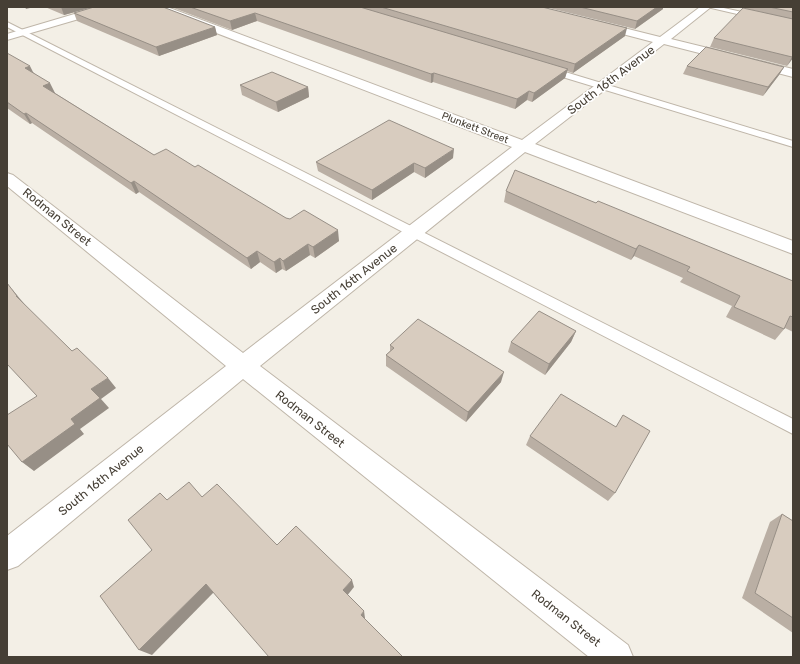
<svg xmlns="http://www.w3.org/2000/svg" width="800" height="664" viewBox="0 0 800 664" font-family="Rubik,sans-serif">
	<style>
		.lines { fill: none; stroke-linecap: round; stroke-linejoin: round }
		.lane-casing { stroke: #bfb6a9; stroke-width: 2 }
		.street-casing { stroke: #bfb6a9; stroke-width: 2 }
		.lane { fill: #fff; fill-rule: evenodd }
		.street { fill: #fff; fill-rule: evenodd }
		.wall { fill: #baafa4 }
		.shaded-wall { fill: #978f86 }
		.building { fill: #d8ccbf; stroke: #978f86 }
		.labels { text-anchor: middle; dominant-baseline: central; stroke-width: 3.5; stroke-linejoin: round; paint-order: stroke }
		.far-street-label { font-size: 10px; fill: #463f35; stroke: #fff }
		.street-label { font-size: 12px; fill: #463f35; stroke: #fff }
	</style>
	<rect width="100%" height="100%" fill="#f3efe6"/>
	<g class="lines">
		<!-- lane casing -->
		<g class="lane-casing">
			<g id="lane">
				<polygon points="707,7 719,7 793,23 793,27"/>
				<polygon points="7,22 793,419 793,434 7,27"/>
				<polygon points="546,68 552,68 793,141 793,147 546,72"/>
			</g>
		</g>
		<!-- street casing -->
		<g class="street-casing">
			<g id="street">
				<polygon points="98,7 114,7 113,9 7,40 7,34"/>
				<polygon points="153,7 167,7 522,140 653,42 592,26 591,24 592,22 596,21 660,37 700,7 711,7 671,39 793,69 793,77 664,44 535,144 793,241 793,254 525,152 260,366 628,645 633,657 589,657 243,379 18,566 7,570 7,536 226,366 7,186 7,173 13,175 243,353 512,147 154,9"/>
			</g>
		</g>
		<!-- lane -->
		<use href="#lane" class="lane"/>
		<!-- street -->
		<use href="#street" class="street"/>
	</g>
	<!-- wall -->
	<g class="wall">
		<polygon points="45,7 93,7 64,15"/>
		<polygon points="171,7 542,7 625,36 573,73 567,71 565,78 532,102 527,100 515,109 433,82 431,83 257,21 232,30"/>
		<polygon points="545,7 663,7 663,9 635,29"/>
		<polygon points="747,7 793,7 793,58 787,66 710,47 714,38 746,8"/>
		<polygon points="74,13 215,27 217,35 159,56 77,21"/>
		<polygon points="7,53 34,73 55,93 154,155 195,167 286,218 339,241 315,258 310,255 286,271 282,269 276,273 260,262 251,269 139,192 136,194 32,123 30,124 7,108"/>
		<polygon points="687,66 784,67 779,75 763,96 683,74"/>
		<polygon points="240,85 308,87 309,97 278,112 242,95"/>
		<polygon points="453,158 425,178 414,172 372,200 318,171 316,162"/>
		<polygon points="506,191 596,203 793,281 793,332 785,328 775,340 726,317 732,306 680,282 683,278 634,256 631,260 504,202"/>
		<polygon points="576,331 571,342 545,375 508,352 511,342"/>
		<polygon points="390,345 501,382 466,422 386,366 386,355 390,351"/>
		<polygon points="623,415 615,493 608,501 526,445 530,436 616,427"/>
		<polygon points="782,514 793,521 793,633 742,598 770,522"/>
	</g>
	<!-- shaded-wall -->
	<g class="shaded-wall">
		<polygon points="25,7 34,7 26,9"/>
		<polygon points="61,7 93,7 64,15"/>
		<polygon points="657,7 663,7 663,9 635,29 637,21"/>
		<polygon points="255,13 257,21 232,30 230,21"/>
		<polygon points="215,27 217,35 159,56 156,47"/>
		<polygon points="627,28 625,36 573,73 575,64"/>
		<polygon points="793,55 793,58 787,66 792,57"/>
		<polygon points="30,66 35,76 25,68"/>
		<polygon points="784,67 779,75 763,96 768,87"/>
		<polygon points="568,69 565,78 532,102 534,93"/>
		<polygon points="434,73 433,82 431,83 431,74"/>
		<polygon points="50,83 55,93 48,95 43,86"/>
		<polygon points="308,87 309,97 278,112 276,102"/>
		<polygon points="529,91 527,100 515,109 517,99"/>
		<polygon points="26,113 32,123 30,124 24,114"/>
		<polygon points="454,149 453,158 425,178 425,168"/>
		<polygon points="414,163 414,172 372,200 372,190"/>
		<polygon points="134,181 139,192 136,194 131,183"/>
		<polygon points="338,230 339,241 315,258 313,247"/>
		<polygon points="308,244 310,255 286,271 283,261"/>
		<polygon points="639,245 634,256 631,260 636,249"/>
		<polygon points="257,251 260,262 251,269 247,258"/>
		<polygon points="280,258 282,269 276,273 274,262"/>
		<polygon points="11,288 26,306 16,296"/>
		<polygon points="576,331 571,342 545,375 549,364"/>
		<polygon points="504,372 501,382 466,422 468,412"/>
		<polygon points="108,378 116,388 101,399 109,408 80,429 84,434 34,471 22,462 71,419 91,389"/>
		<polygon points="352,580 354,587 346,597 343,590"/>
		<polygon points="206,584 214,592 152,655 139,650"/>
		<polygon points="364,611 365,618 363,621 361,615"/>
	</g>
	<!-- building -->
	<g class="building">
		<polygon points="94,7 163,7 215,27 156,47 74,13"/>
		<polygon points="190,7 360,7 568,69 534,93 529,91 517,99 434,73 431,74 255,13 230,21"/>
		<polygon points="381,7 542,7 627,28 575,64"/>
		<polygon points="580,7 657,7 637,21"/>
		<polygon points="769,7 793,7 793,12"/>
		<polygon points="743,8 793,19 793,55 792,57 714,38"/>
		<polygon points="706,47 784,67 768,87 687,66"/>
		<polygon points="7,53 30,66 25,68 50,83 43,86 154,155 166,149 195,167 198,165 286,218 290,219 304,210 338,230 313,247 308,244 283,261 280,258 274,262 257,251 247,258 134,181 131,183 26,113 24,114 7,102"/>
		<polygon points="272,72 308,87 276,102 240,85"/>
		<polygon points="389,120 454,149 425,168 414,163 372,190 316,162"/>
		<polygon points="515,170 596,203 598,201 793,281 793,317 790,316 784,329 734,307 740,296 687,271 690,267 639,245 636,249 506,191"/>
		<polygon points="7,283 17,296 16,296 72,351 77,348 108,378 91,389 100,398 71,419 75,424 22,462 7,444 7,415 37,396 7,364"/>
		<polygon points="539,311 576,331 549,364 511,342"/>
		<polygon points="418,319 504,372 468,412 386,355 394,348 390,345"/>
		<polygon points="561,394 616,427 623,415 650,431 615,493 530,436"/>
		<polygon points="189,482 202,497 217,484 277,545 296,526 352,580 343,590 364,611 361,615 403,657 269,657 206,584 139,650 100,596 152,550 128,520 160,493 167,500"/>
		<polygon points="782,514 793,521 793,618 755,593"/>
	</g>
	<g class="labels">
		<!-- far-street labels -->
		<g class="far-street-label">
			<text transform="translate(475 128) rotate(21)">Plunkett Street</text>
		</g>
		<!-- street labels -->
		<g class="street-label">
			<text transform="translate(611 80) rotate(-37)">South 16th Avenue</text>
			<text transform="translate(57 217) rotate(39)">Rodman Street</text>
			<text transform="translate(354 279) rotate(-38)">South 16th Avenue</text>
			<text transform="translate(310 419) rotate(38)">Rodman Street</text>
			<text transform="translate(101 480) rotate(-39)">South 16th Avenue</text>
			<text transform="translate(566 618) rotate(38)">Rodman Street</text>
		</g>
	</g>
	<!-- border -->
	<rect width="800" height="664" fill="none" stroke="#463f35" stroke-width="16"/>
</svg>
